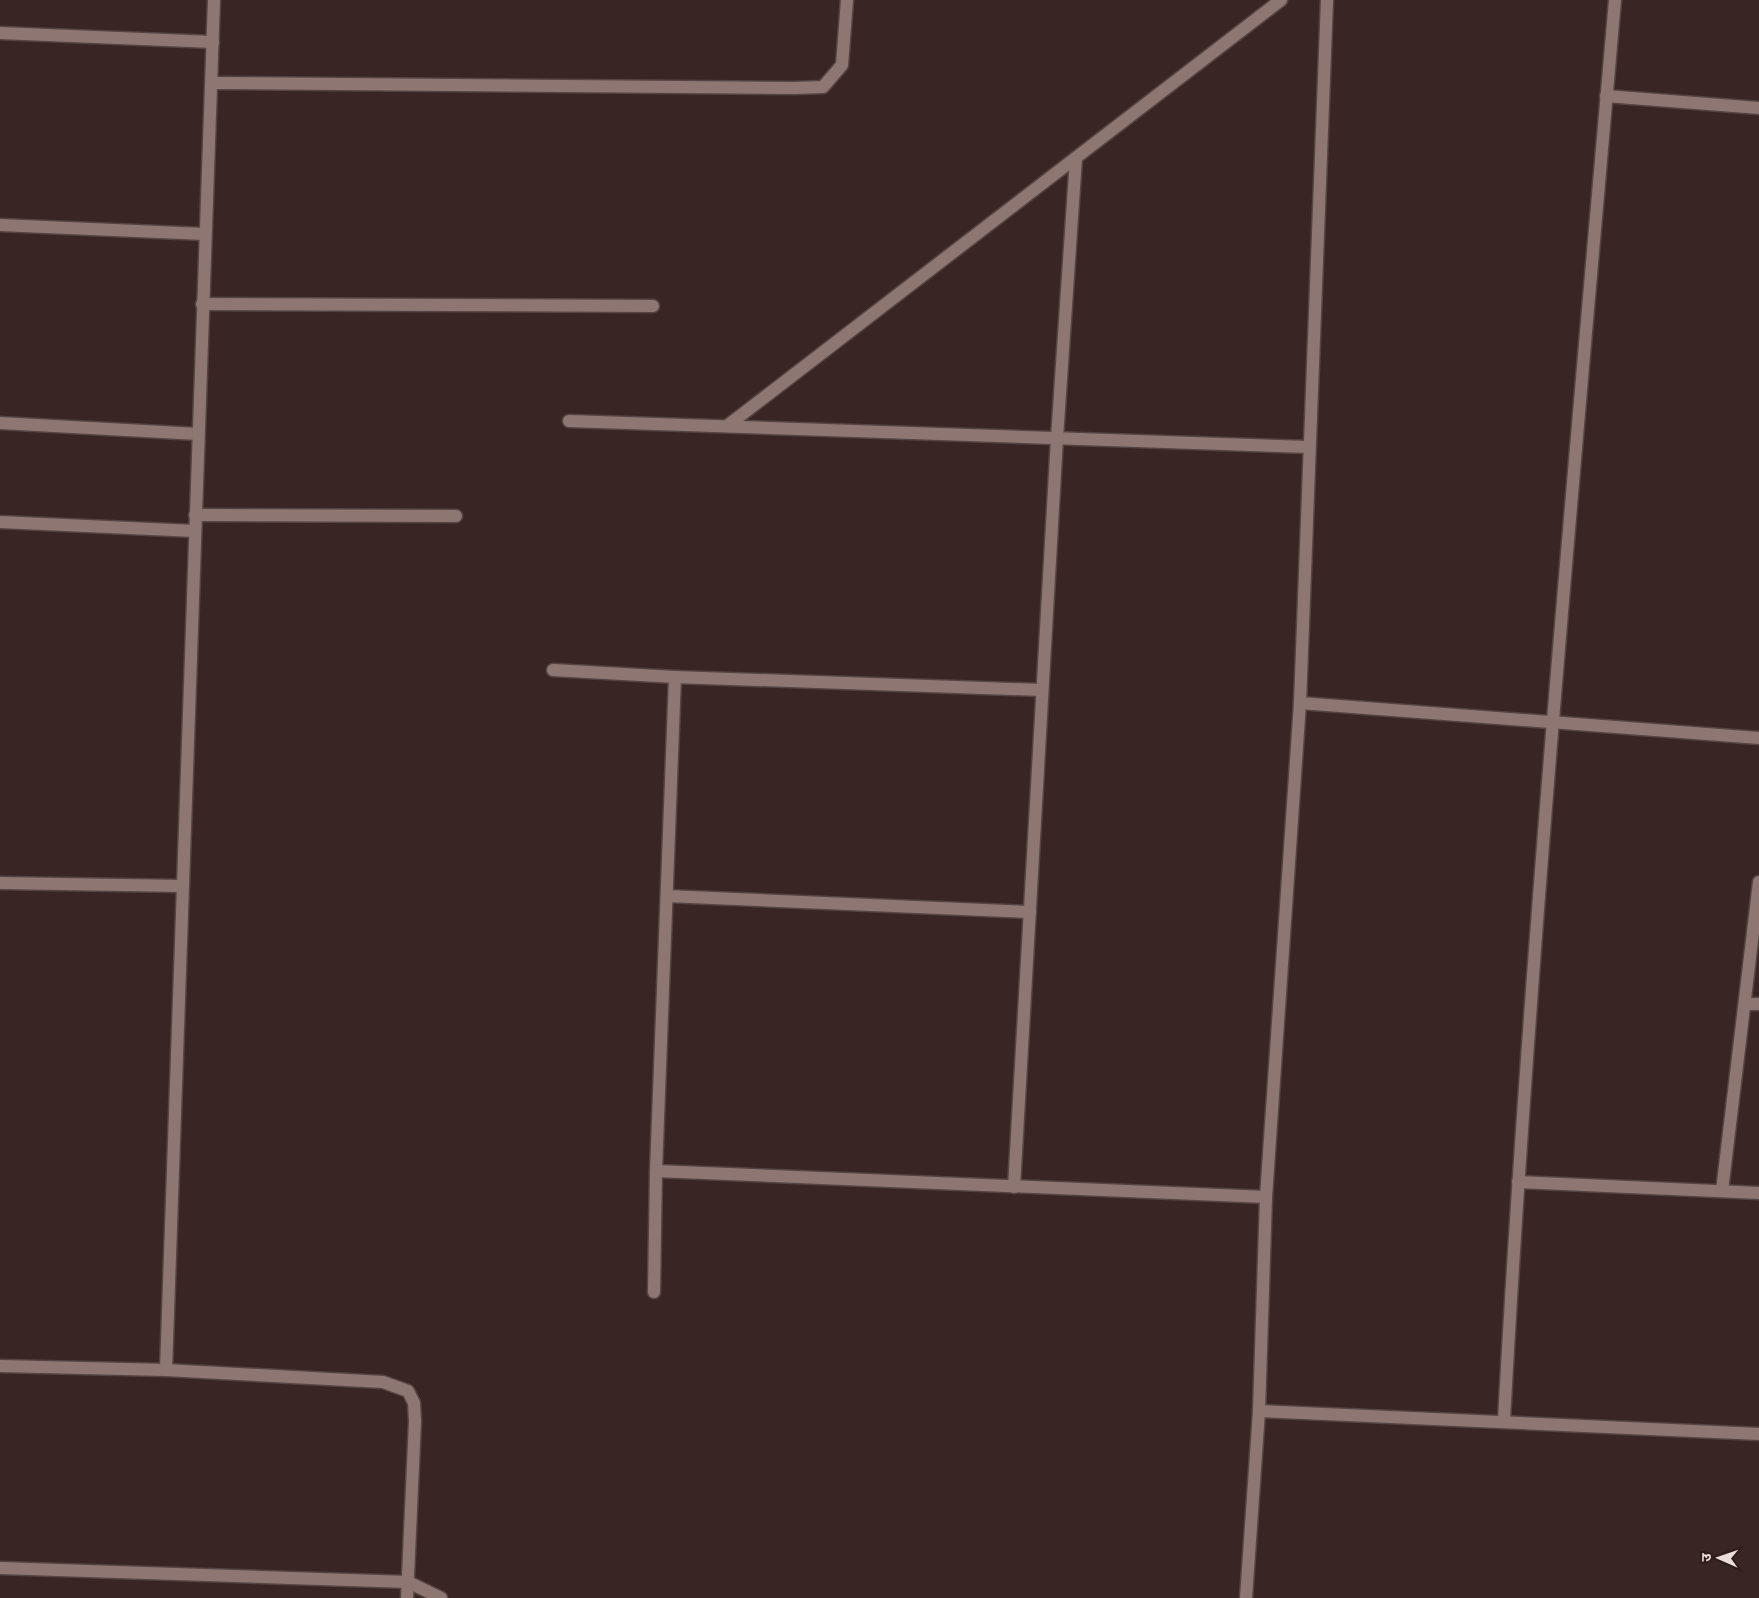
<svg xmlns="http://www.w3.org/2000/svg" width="1759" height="1598" viewBox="0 0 1759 1598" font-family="'Asap Condensed','Noto Sans Devanagari',sans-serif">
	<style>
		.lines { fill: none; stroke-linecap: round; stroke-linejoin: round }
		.lane-casing { stroke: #554443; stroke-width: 15 }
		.street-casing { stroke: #554443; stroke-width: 15 }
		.lane { stroke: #8e7673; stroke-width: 12 }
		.street { stroke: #8e7673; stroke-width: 12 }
	</style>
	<rect width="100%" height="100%" fill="#392624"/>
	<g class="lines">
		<!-- lane casing -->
		<g class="lane-casing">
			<polyline id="lane" points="0,522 194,531"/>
		</g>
		<!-- street casing -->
		<g class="street-casing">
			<g id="street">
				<polyline points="0,33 213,42"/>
				<polyline points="213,83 795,88 823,87 842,65 847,0"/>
				<polyline points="1606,96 1759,108"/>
				<polyline points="0,225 204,234"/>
				<polyline points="202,304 653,306"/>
				<polyline points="569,421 1309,447"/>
				<polyline points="0,423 198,434"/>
				<polyline points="727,426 1281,0"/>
				<polyline points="195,515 456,516"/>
				<polyline points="553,670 675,677 656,1171 1266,1197"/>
				<polyline points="675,677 1042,690"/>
				<polyline points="1300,703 1759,738"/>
				<polyline points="0,883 183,886"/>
				<polyline points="667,896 1030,912"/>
				<polyline points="1745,1004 1759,1004"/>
				<polyline points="1518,1182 1759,1193"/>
				<polyline points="1014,1187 1057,438 1076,158"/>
				<polyline points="1722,1191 1759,882"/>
				<polyline points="654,1292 656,1171"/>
				<polyline points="0,1366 166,1370 383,1382 408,1391 414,1403 415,1421 407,1598"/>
				<polyline points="166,1370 214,0"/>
				<polyline points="1259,1411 1759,1434"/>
				<path d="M1504,1420C1530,946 1574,473 1615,0"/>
				<polyline points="0,1568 408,1582 441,1598"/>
				<polyline points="1246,1598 1259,1411 1266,1197 1300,703 1327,0"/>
			</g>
		</g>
		<!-- lane -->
		<use href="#lane" class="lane"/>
		<!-- street -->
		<use href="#street" class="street"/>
	</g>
	<!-- north arrow -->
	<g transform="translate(1719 1558) rotate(272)" stroke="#2f1c1a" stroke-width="4" paint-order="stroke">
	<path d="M0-4L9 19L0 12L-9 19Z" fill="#eadddb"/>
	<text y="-8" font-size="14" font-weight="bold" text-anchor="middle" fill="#eadddb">उ</text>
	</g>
</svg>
